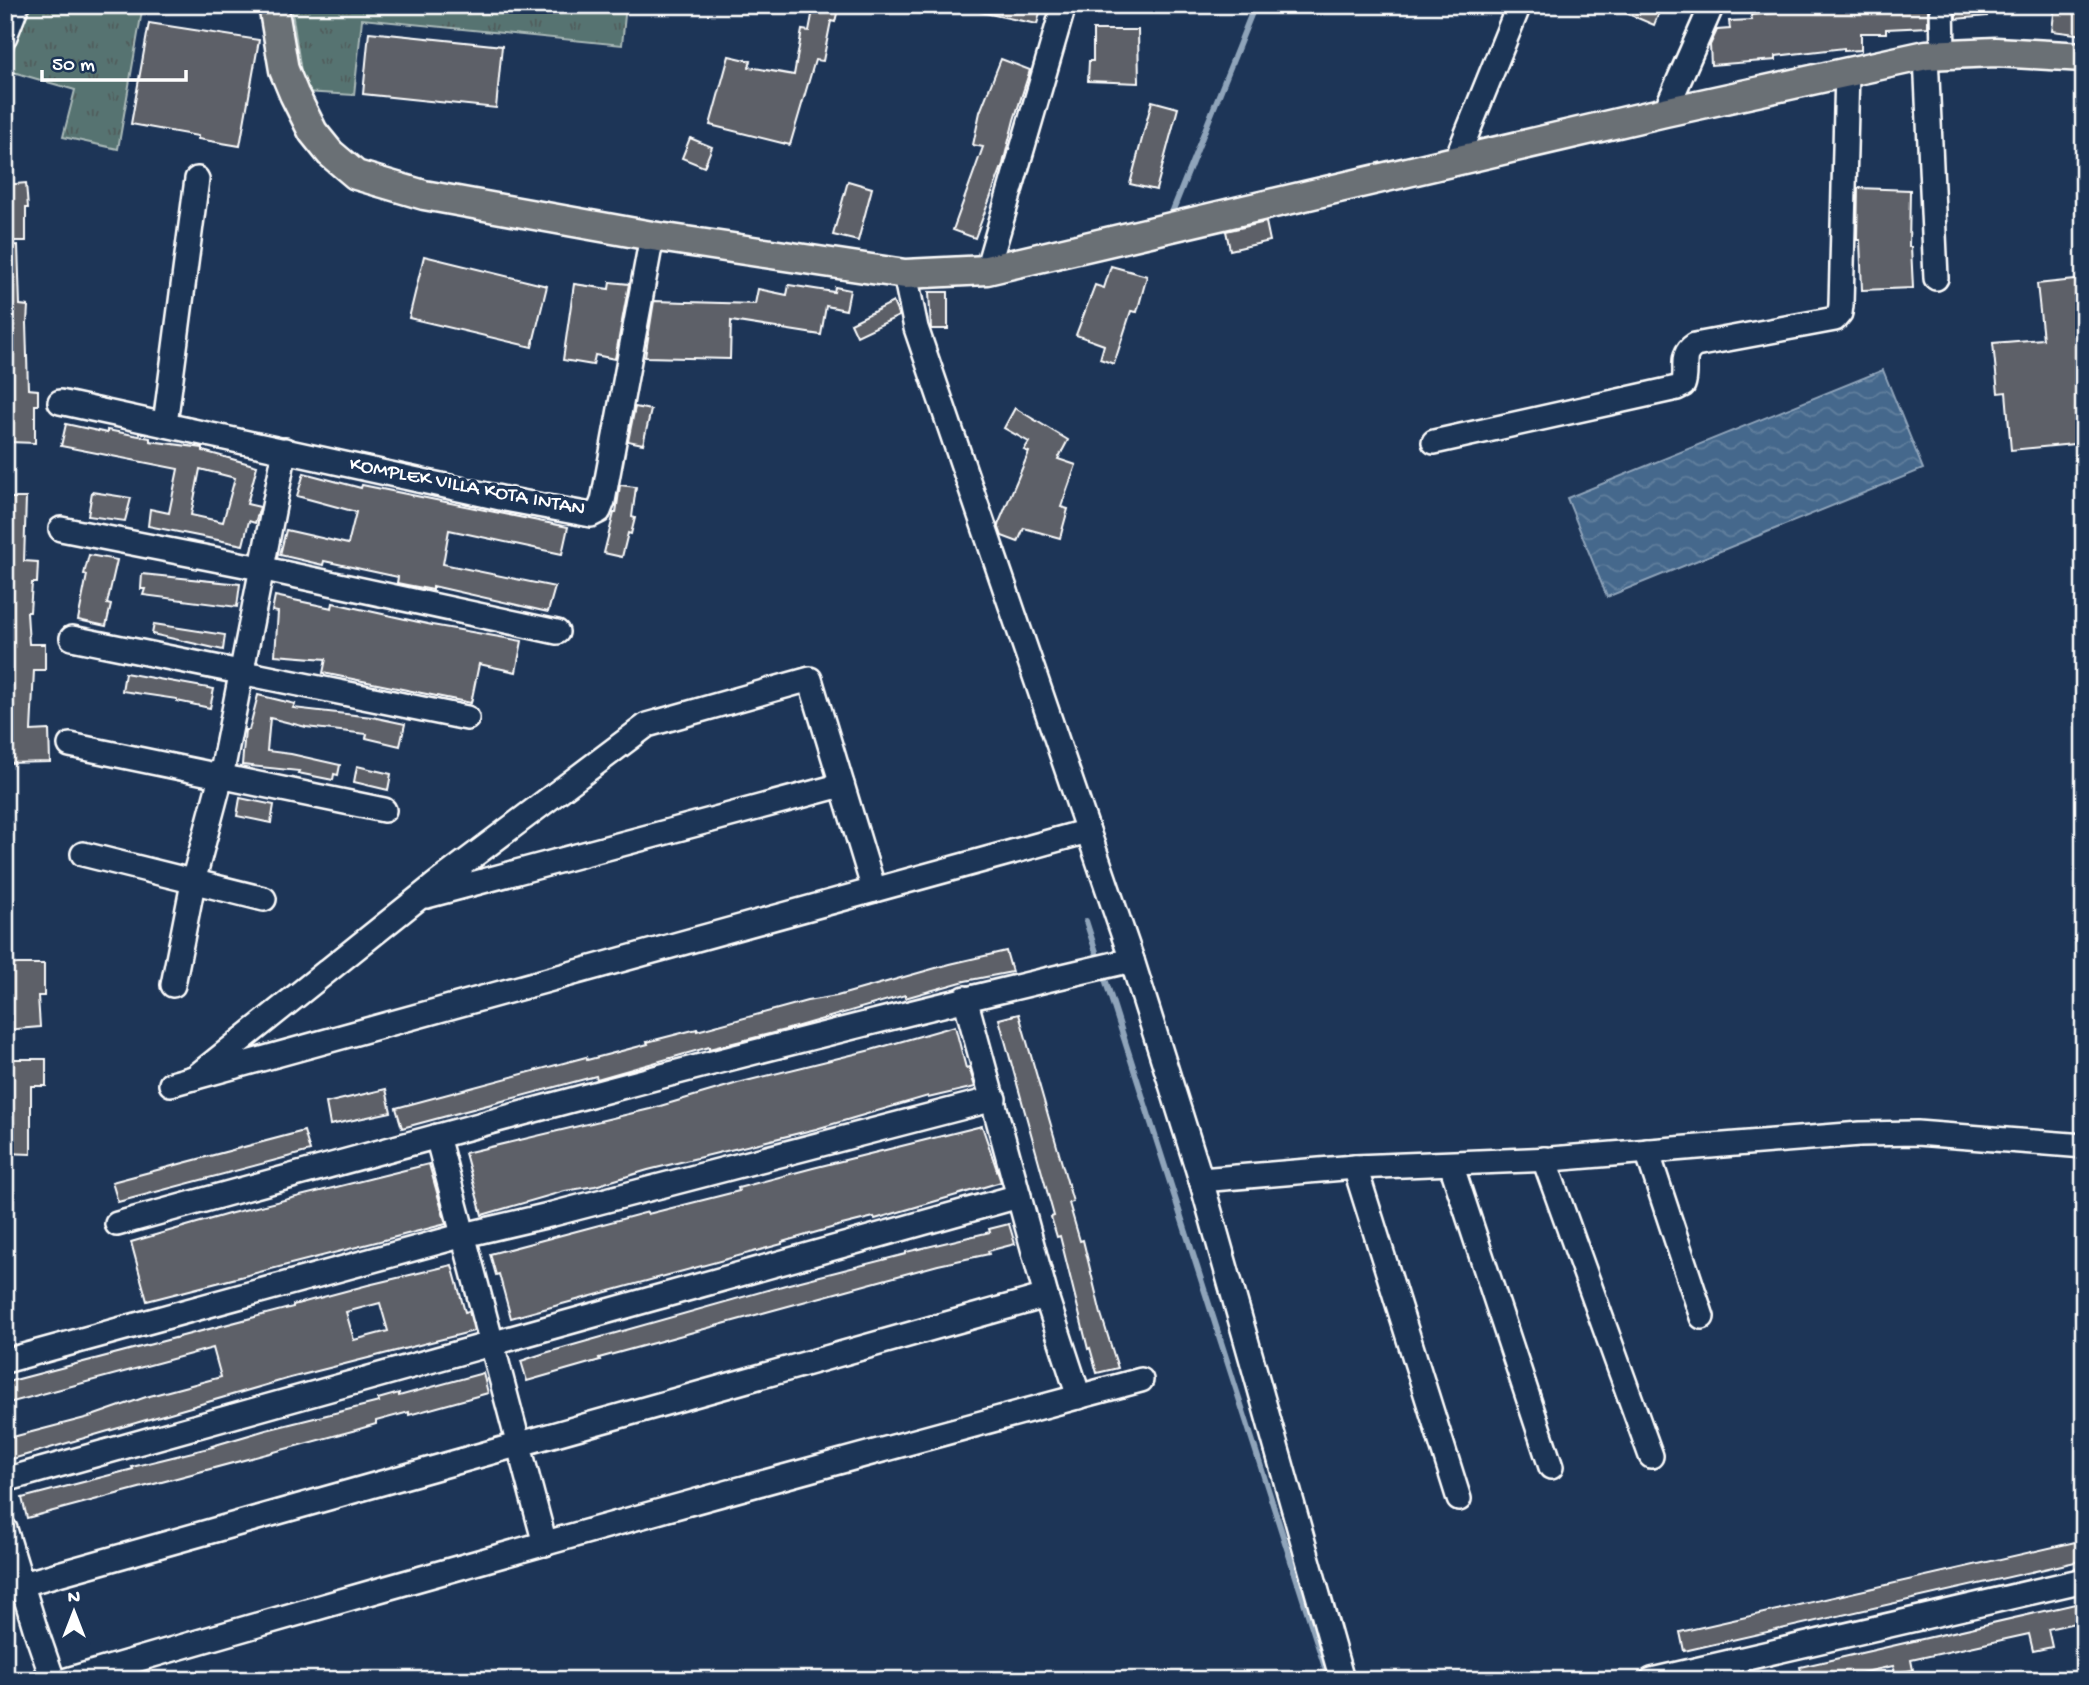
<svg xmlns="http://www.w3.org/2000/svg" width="2089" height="1685" viewBox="0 0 2089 1685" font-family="'Gochi Hand',sans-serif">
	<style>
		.grass { fill: url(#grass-tufts); stroke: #aab9b8; stroke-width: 2 }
		.water { fill: url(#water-waves); stroke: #8fa4ba; stroke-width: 2 }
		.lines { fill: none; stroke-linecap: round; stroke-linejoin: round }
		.stream { stroke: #8fa4ba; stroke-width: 6 }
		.building { fill: #5d6068; stroke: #fff; stroke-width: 2; fill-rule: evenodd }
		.minor-casing { stroke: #fff; stroke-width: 28 }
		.major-casing { stroke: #fff; stroke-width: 33 }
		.minor { stroke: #1d3557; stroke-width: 23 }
		.major { stroke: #6b6f75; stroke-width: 28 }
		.labels { text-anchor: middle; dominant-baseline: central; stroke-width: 7; stroke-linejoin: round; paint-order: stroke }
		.street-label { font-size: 21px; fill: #fff; stroke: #1d3557 }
	</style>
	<defs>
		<pattern id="grass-tufts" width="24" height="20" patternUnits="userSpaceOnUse" patternTransform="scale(1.75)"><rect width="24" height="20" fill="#567371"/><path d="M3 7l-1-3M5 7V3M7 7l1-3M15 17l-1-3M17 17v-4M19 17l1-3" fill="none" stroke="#505c5b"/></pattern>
		<pattern id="water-waves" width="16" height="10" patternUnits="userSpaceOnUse" patternTransform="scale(1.75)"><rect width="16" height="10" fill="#45688c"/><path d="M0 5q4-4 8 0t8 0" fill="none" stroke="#617f9d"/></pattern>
	</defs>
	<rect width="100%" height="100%" fill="#1d3557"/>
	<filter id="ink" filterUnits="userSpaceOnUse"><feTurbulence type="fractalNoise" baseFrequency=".0143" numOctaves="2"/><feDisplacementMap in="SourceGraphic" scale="14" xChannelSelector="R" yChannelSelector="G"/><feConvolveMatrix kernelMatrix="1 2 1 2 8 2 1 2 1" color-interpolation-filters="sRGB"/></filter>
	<g filter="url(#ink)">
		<!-- grass -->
		<g class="grass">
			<polygon points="29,5 143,5 118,149 63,137 75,90 6,70"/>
			<polygon points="291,5 626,5 622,45 362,19 354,95 304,92"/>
		</g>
		<!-- water -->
		<polygon class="water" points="1883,370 1923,469 1607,597 1567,498"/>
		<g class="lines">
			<!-- stream -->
			<g class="stream">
				<polyline points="1173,210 1255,5"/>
				<polyline points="1086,921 1096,952"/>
				<polyline points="1106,982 1329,1680"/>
			</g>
		</g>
		<!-- building -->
		<g class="building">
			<polygon points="814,5 839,5 835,22 831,21 823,61 815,60 790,145 710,125 729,56 751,61 749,67 794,75 802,30 809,31"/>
			<polygon points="981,5 1042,5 1037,24 980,12"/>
			<polygon points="1607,5 1662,5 1654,25"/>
			<polygon points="1838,5 1873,8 1928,5 1928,27 1886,29 1886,33 1861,33 1861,50 1844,51 1844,48 1776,56 1776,60 1711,65 1710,45 1717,30 1730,29 1729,21 1752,20 1751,15 1775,13 1775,6"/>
			<polygon points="1956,5 1986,5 1987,16 1956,19"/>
			<polygon points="2055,5 2084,5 2084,35 2052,31"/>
			<polygon points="149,23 259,40 240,146 198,139 198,136 131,124"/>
			<polygon points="1093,30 1138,30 1139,83 1088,81 1089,61 1093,61"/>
			<polygon points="369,32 502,46 496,108 363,94"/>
			<polygon points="1001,59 1030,70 1014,120 1003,164 975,238 953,230 983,147 973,145 980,112"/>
			<polygon points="1152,101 1178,108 1156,190 1130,184"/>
			<polygon points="690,138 712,147 704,167 682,158"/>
			<polygon points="848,181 872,188 858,241 833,235"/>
			<polygon points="26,183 28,208 26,208 26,241 5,241 5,185"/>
			<polygon points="1858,188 1910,190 1909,247 1911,247 1913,288 1862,290 1860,240 1857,240"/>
			<polygon points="1266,222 1270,241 1230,250 1226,231"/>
			<polygon points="18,245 20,305 28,306 27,323 26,323 28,389 38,390 38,405 35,405 35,443 9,442 10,404 5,404 5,246"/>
			<polygon points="424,256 547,286 532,347 409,318"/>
			<polygon points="1111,266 1147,276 1137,312 1131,311 1114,364 1100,359 1104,345 1076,335 1095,285 1104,288"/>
			<polygon points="2084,279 2084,443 2011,450 2006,392 1998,393 1993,343 2043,339 2037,284"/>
			<polygon points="610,282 629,284 615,359 595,355 593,365 563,360 574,284 609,289"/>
			<polygon points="789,285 834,292 835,287 850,290 846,310 826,306 821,335 731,321 730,359 645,357 654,301 755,304 758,289 787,295"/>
			<polygon points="929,292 948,292 948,329 931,329"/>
			<polygon points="893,302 899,316 857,336 851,323"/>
			<polygon points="635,407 651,410 643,444 628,441"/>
			<polygon points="1015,408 1068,440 1058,459 1076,465 1061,507 1068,509 1060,538 1024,528 1018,542 1002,536 998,525 1029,452 1024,450 1029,442 1004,428"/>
			<path d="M66,424L107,433V430L150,438V441L203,448V451L257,466L247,504L260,507L255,523L249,521L243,545L148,526L150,509L169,513L178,469L61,446ZM200,469L235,478L223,522L191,515Z"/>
			<polygon points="304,473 361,488 362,485 568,527 562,554 449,530 443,564 555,587 548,612 433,586 433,590 407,585 397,583 398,577 324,561 323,565 280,555 286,530 348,544 356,512 297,496"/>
			<polygon points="620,485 636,487 632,517 635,518 631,534 628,533 622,557 604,553 614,513 616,513"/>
			<polygon points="92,492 131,498 125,521 88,516"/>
			<polygon points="5,498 26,498 24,561 38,562 37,583 32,583 30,612 27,612 29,644 45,644 45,670 34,670 31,731 49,730 50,762 5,763"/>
			<polygon points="89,555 117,560 107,604 111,605 106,626 78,620 87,575 84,574"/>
			<polygon points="142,574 240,584 237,607 143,595 145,589 141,589"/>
			<polygon points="275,596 332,608 333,603 432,625 522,641 516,672 479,664 471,703 323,673 326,659 275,655 278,612 272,611"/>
			<polygon points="154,624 225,635 223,650 152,634"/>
			<polygon points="125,673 214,689 210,708 177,701 177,699 122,691"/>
			<polygon points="258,695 295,704 293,708 372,717 405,724 400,746 366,738 367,734 306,727 270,718 267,751 291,754 340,765 338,775 334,774 333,780 298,773 299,771 242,765 245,730 249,730"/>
			<polygon points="357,766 391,774 388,790 354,782"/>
			<polygon points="240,798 274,805 271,823 237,816"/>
			<polygon points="1006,951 1012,972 965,981 905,998 905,995 785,1030 709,1049 709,1047 597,1079 596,1076 402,1128 396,1108 586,1057 587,1060 648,1044 647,1042 697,1029 697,1031 807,1001 837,996 950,964"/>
			<polygon points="18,964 44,964 44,996 38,996 40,1027 5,1030 5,965"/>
			<polygon points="1019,1014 1073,1202 1069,1203 1080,1241 1083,1240 1101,1314 1118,1368 1097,1373 1090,1348 1088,1349 1060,1236 1057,1237 1051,1217 1054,1216 999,1019"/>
			<polygon points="955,1026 966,1068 969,1067 975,1087 928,1098 928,1096 816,1129 648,1170 595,1186 565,1191 482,1215 465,1153 650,1109 738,1083 871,1050"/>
			<polygon points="7,1059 46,1059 46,1086 31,1086 31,1154 5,1153"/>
			<polygon points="386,1089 391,1112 330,1125 326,1103"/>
			<polygon points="982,1126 1001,1182 875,1219 874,1217 838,1226 782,1242 782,1244 511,1318 499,1274 496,1275 490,1254 648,1212 648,1214 739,1191 738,1188 813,1168"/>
			<polygon points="304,1131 310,1151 118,1202 112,1182"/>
			<polygon points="429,1164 446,1224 147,1301 131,1242 232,1213"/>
			<polygon points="1009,1224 1015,1244 988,1251 989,1254 938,1265 770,1311 599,1358 600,1360 527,1381 521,1361 545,1353 789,1284 906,1254 906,1252 990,1232 989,1229"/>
			<path d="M452,1265L465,1312L469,1311L474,1331L290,1378L9,1460L5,1439L89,1417L146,1397L221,1377L213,1348L5,1404V1384L11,1381L293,1307V1305L368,1285ZM380,1303L388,1331L354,1340L346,1312Z"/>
			<polygon points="483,1373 488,1393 409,1415 409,1412 376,1421 376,1424 356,1430 27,1518 22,1498 133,1469 132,1467 213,1447 212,1446 266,1430 379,1402 378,1399 399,1393 399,1396"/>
			<polygon points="2084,1540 2084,1560 1684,1651 1680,1632"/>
			<polygon points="2084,1602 2084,1621 2048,1629 2052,1647 2033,1651 2029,1634 1911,1660 1913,1670 1895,1673 1893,1666 1829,1680 1803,1680 1800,1667"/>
		</g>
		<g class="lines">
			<!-- minor casing -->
			<g class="minor-casing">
				<g id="minor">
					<polyline points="1942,5 1943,54"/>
					<polyline points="5,36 17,5"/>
					<polyline points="1926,55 1936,278"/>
					<polyline points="1665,112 1712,5"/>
					<polyline points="1455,163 1519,5"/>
					<polyline points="987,270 1064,5"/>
					<polyline points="905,274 916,328 1132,960 1201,1180 1342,1680"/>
					<polyline points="60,402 505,499 591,515 599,511 603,501 652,236"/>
					<polyline points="165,424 197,179"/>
					<path d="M1434,442L1677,388L1683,385C1689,369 1678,356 1695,345L1835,319L1840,313L1841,305L1847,71"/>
					<polyline points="61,529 260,568 557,632"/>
					<polyline points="72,638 467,718"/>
					<polyline points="70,745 384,810"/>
					<polyline points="83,854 264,899"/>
					<polyline points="427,896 842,785"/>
					<polyline points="173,985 194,878 221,777 285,450"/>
					<polyline points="965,998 1046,1296 1079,1397"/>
					<polyline points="194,1078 436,884 647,725 810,679 874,890"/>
					<polyline points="171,1084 1088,831"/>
					<polyline points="437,1136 545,1544"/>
					<polyline points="1647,1151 1702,1317"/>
					<polyline points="1544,1159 1651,1456"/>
					<polyline points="1451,1164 1551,1467"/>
					<polyline points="1355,1167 1459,1499"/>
					<polyline points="1201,1180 1355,1167 1551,1159 1860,1134 1917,1133 2084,1146"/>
					<path d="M117,1224C454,1131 791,1038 1132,960"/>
					<polyline points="5,1361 464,1235 549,1215 994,1099"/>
					<polyline points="5,1480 1019,1196"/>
					<polyline points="5,1529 35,1628 53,1680"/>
					<polyline points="5,1589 1046,1296"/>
					<path d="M67,1680C424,1576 782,1476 1141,1380"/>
					<polyline points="1652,1680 2084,1580"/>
				</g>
			</g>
			<!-- major casing -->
			<g class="major-casing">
				<polyline id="major" points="273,5 284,70 294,94 313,132 330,153 356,175 424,195 652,236 905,274 987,270 1665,112 1926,55 1996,52 2084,57"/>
			</g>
			<!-- minor -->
			<use href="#minor" class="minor"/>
			<!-- major -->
			<use href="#major" class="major"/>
		</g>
	</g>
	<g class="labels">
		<!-- street labels -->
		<g class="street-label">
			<text transform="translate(467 488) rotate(11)">KOMPLEK VILLA KOTA INTAN</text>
		</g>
	</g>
	<!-- margin -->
	<rect width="2089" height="1685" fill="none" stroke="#1d3557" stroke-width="28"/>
	<rect x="14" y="14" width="2061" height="1657" fill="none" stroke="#fff" stroke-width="2.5" filter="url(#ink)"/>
	<!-- north arrow -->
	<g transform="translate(74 1612)" stroke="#1d3557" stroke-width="5" paint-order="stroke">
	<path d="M0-5L12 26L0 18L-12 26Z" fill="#ffffff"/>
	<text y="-10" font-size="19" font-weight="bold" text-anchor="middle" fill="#ffffff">N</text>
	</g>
	<!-- scale -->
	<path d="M42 70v10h144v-10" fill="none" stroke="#ffffff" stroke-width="3.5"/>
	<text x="52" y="70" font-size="21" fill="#ffffff" stroke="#1d3557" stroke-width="5" paint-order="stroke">50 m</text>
</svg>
